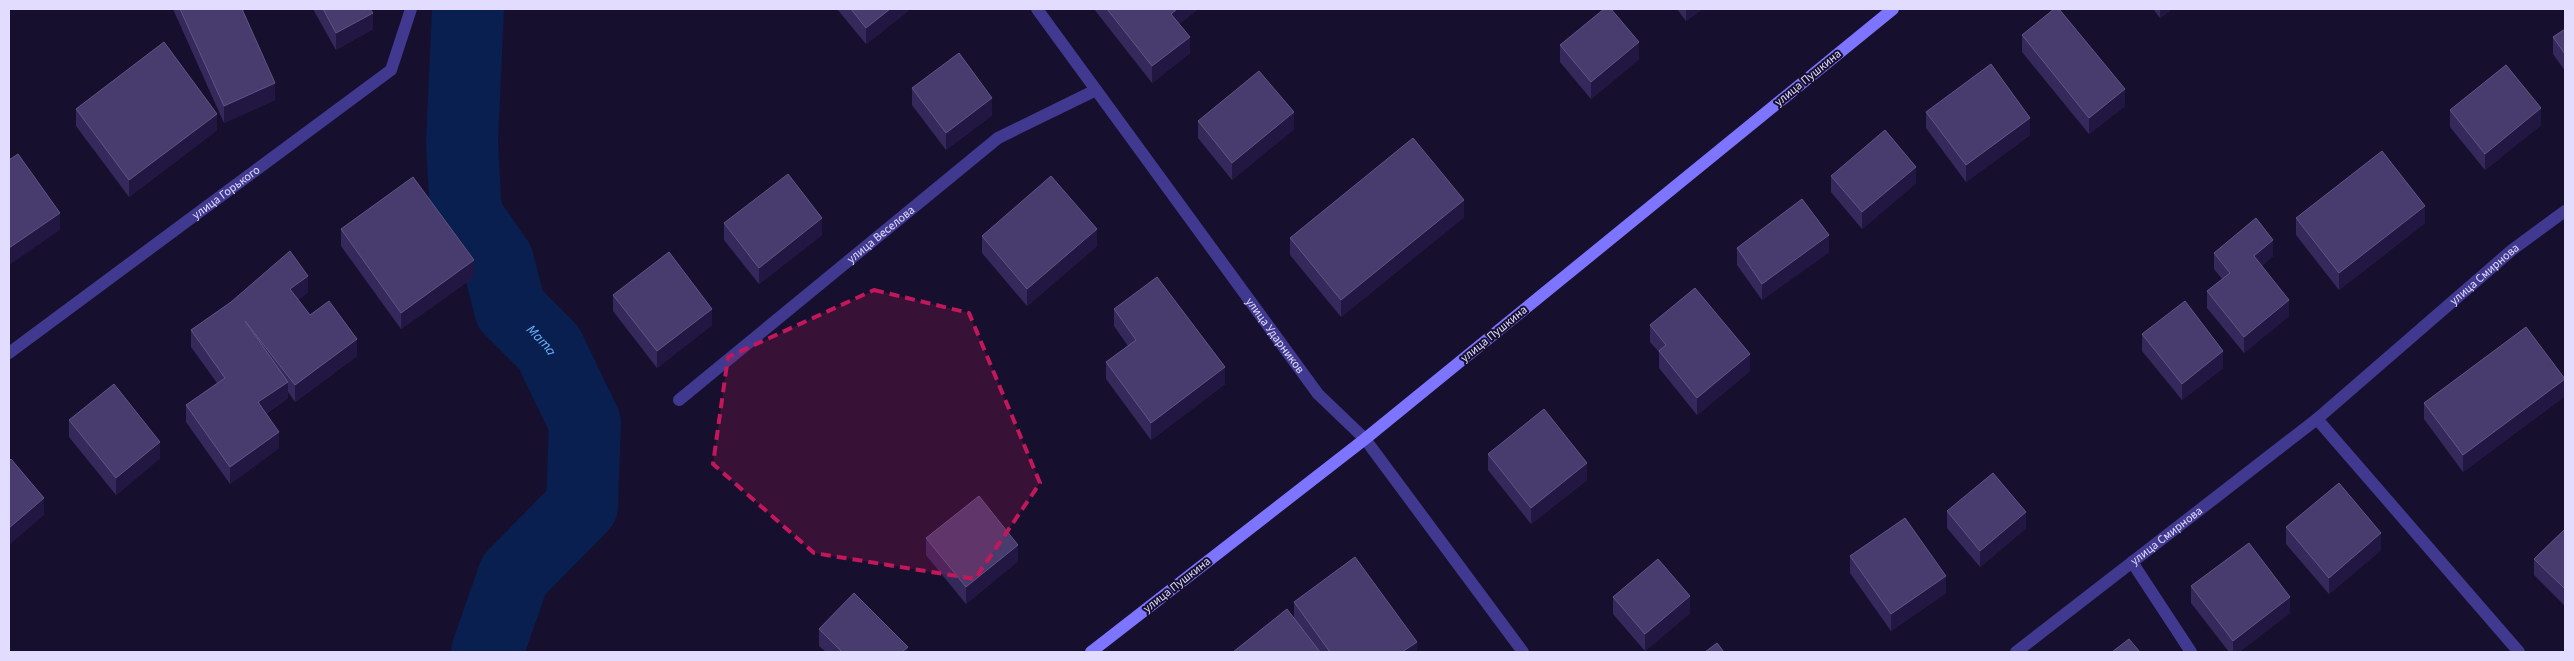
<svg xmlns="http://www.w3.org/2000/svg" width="2574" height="661" viewBox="0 0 2574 661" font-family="'Source Sans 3',sans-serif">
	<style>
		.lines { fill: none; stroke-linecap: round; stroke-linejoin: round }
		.river { stroke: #081f4f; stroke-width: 72 }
		.lane { stroke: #40398f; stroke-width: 12 }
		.street { stroke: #40398f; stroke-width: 12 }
		.secondary { stroke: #7d74ff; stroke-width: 12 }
		.wall { fill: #35295c }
		.shaded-wall { fill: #211742 }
		.building { fill: #483c6e; stroke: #605584 }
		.marked { fill: #c2185b; fill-opacity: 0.2; stroke: #c2185b; stroke-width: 4; stroke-dasharray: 10 6; stroke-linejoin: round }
		.labels { text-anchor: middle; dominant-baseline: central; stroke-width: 4; stroke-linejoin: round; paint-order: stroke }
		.street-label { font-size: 12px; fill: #e2ddff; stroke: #16102e }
		.water-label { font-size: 14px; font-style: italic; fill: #6bb4ff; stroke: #16102e }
	</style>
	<rect width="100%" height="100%" fill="#16102e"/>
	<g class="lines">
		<!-- river -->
		<path class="river" id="s1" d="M468,9L462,142L466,215L498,261L510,309L549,348L585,423L582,506L514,575L487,652"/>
		<!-- lane -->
		<polyline class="lane" points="2132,562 2191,652"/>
		<!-- street -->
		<g class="street">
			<path id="s2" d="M1037,9L1318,394L1365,439L1523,652"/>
			<path id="s3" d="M9,353L391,70L411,9"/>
			<path id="s4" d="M679,400L998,138L1096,90"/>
			<polyline points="2317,419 2519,652"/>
			<path id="s5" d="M2016,652L2317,419L2512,250L2565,211"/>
		</g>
		<!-- secondary -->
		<polyline class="secondary" points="1091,652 1365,439 1893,9"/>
	</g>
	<!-- wall -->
	<g class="wall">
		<polygon points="173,9 242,9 275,100 224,123"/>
		<polygon points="313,9 371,9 373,29 336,50"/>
		<polygon points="837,9 908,9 908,11 866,44"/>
		<polygon points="1094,9 1198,9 1179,24 1190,53 1152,83"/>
		<polygon points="1677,9 1702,9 1686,21"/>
		<polygon points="2153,9 2172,9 2160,18"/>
		<polygon points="2565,29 2565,71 2553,54 2553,37"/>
		<polygon points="2022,35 2125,106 2089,134 2022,52"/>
		<polygon points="1560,45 1639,59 1591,99 1560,62"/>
		<polygon points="912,88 992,115 946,150 912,105"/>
		<polygon points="76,109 217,130 129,197 76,126"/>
		<polygon points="2450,110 2541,125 2485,170 2450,127"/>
		<polygon points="1926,112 2030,135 1966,182 1926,128"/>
		<polygon points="1198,121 1294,129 1232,180 1198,138"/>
		<polygon points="1831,176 1916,183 1862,229 1831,192"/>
		<polygon points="1464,217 1341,317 1290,255 1290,238"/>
		<polygon points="2296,218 2425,223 2339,290 2296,235"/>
		<polygon points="724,223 822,235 759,284 724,240"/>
		<polygon points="341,229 474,277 401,329 341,246"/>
		<polygon points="982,236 1097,246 1027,306 982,253"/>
		<polygon points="1737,248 1829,252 1762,300 1737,265"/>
		<polygon points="2214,253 2273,256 2262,266 2289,316 2244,353 2207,308 2207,291 2222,279 2214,269"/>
		<polygon points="308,292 298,300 310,315 357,356 295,402 288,392 288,398 266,414 279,448 230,484 186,422 186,405 217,383 191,347 191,330 231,302"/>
		<polygon points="613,295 712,325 657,368 613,311"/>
		<polygon points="1114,309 1225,384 1151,440 1106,379 1106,362 1128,346 1114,326"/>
		<polygon points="1650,325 1750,371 1697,415 1659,368 1659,352 1650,342"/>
		<polygon points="2142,334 2223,368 2182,400 2142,351"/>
		<polygon points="2565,396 2463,472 2424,419 2424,403"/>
		<polygon points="69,420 160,458 116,495 69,437"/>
		<polygon points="1488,454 1587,480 1531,524 1488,470"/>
		<polygon points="1947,511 2026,528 1980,567 1947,528"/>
		<polygon points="2286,527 2381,550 2329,594 2286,544"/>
		<polygon points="2565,529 2565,606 2534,575 2534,559"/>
		<polygon points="926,538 1018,561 966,604 926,555"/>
		<polygon points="1850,556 1946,593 1891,631 1850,573"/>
		<polygon points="2191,586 2290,613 2239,652 2229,652 2191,603"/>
		<polygon points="1613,597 1690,613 1645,651 1613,614"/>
		<polygon points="1294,602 1417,652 1233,652 1294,618"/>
		<polygon points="819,629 908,652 826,652 819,646"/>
	</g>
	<!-- shaded-wall -->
	<g class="shaded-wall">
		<polygon points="890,9 908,9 908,11 866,44 866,28"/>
		<polygon points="1177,9 1198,9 1171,31 1171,14"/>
		<polygon points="1686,9 1702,9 1686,21"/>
		<polygon points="2160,9 2172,9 2160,18"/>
		<polygon points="373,13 373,29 336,50 336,33"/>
		<polygon points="1190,37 1190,53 1152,83 1152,66"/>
		<polygon points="1639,42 1639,59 1591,99 1591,82"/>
		<polygon points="275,83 275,100 224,123 224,106"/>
		<polygon points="2125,89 2125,106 2089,134 2089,118"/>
		<polygon points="992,98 992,115 946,150 946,133"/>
		<polygon points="2541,108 2541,125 2485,170 2485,154"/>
		<polygon points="1294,112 1294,129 1232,180 1232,163"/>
		<polygon points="217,114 217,130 129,197 129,180"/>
		<polygon points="2030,118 2030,135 1966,182 1966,165"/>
		<polygon points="1916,167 1916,183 1862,229 1862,212"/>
		<polygon points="1464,200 1464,217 1341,317 1341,300"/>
		<polygon points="2425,206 2425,223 2339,290 2339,273"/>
		<polygon points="60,213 60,230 9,265 9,248"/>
		<polygon points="822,218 822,235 759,284 759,268"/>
		<polygon points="1097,229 1097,246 1027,306 1027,289"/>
		<polygon points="1829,235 1829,252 1762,300 1762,284"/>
		<polygon points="2273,240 2273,256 2254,273 2254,256"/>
		<polygon points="474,260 474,277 401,329 401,313"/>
		<polygon points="308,276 308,292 290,306 290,289"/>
		<polygon points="2289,300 2289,316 2244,353 2244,337"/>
		<polygon points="712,309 712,325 657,368 657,351"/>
		<polygon points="357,339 357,356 295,402 295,385"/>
		<polygon points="2223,351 2223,368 2182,400 2182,384"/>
		<polygon points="1750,354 1750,371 1697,415 1697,398"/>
		<polygon points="1225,367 1225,384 1151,440 1151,423"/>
		<polygon points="2565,379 2565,396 2463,472 2463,455"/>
		<polygon points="288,382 288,398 258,419 258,402"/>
		<polygon points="279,432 279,448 230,484 230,467"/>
		<polygon points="160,442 160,458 116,495 116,478"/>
		<polygon points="1587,463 1587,480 1531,524 1531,508"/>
		<polygon points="44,498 44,515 9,545 9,528"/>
		<polygon points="2026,512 2026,528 1980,567 1980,551"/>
		<polygon points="2381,533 2381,550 2329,594 2329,578"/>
		<polygon points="1018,545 1018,561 966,604 966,587"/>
		<polygon points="1946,576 1946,593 1891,631 1891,614"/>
		<polygon points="1690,596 1690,613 1645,651 1645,634"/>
		<polygon points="2290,597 2290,613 2239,652 2233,652 2233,641"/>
		<polygon points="1417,642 1417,652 1402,652"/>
		<polygon points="908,647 908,652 902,652"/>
	</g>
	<!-- building -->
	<g class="building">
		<polygon points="180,9 242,9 275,83 224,106"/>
		<polygon points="323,9 370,9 373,13 336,33"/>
		<polygon points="851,9 890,9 866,28"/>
		<polygon points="1107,9 1177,9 1171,14 1190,37 1152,66"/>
		<polygon points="1604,9 1611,9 1639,42 1591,82 1560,45"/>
		<polygon points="2054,9 2059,9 2125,89 2089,118 2022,35"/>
		<polygon points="2565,29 2565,54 2553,37"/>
		<polygon points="164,42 217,114 129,180 76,109"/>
		<polygon points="959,53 992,98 946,133 912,88"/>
		<polygon points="1991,64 2030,118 1966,165 1926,112"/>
		<polygon points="2506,65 2541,108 2485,154 2450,110"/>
		<polygon points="1259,71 1294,112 1232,163 1198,121"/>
		<polygon points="1885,130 1916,167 1862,212 1831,176"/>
		<polygon points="1413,138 1464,200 1341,300 1290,238"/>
		<polygon points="2382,151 2425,206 2339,273 2296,218"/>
		<polygon points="18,154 60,213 9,248 9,160"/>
		<polygon points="788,174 822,218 759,268 724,223"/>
		<polygon points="1051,176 1097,229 1027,289 982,236"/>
		<polygon points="413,177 474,260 401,313 341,229"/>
		<polygon points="1802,199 1829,235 1762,284 1737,248"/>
		<polygon points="2256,218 2273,240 2254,256 2289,300 2244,337 2207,291 2230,273 2214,253"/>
		<polygon points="290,251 308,276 290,289 310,315 329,301 357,339 295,385 245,321 288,382 258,402 279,432 230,467 186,405 225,378 191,330 231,302"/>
		<polygon points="669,252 712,309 657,351 613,295"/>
		<polygon points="1157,277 1225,367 1151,423 1106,362 1136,340 1114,309"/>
		<polygon points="1695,288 1750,354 1697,398 1659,351 1666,345 1650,325"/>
		<polygon points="2185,301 2223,351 2182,384 2142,334"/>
		<polygon points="2526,327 2565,379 2463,455 2424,403"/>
		<polygon points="114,384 160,442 116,478 69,420"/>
		<polygon points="1544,409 1587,463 1531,508 1488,454"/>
		<polygon points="11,459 44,498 9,528 9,461"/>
		<polygon points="1993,473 2026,512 1980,551 1947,511"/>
		<polygon points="2339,483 2381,533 2329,578 2286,527"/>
		<polygon points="979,496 1018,545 966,587 926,538"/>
		<polygon points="1905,518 1946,576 1891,614 1850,556"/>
		<polygon points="2565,529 2565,589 2534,559"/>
		<polygon points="2249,543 2290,597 2233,641 2191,586"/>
		<polygon points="1355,557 1417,642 1402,652 1330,652 1294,602"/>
		<polygon points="1658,559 1690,596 1645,634 1613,597"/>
		<polygon points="854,593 908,647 902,652 842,652 819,629"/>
		<polygon points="1287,609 1320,652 1233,652"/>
		<polygon points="2129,639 2140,652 2112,652"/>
		<polygon points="1717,643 1724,652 1705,652"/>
	</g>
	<!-- marked area -->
	<path class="marked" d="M874,290L969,313L1040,483L975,579L814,553L713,464L728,357Z"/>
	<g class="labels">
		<!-- street labels -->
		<g class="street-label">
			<text transform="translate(1808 78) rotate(-39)">улица Пушкина</text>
			<text stroke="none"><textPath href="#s3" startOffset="270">улица Горького</textPath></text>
			<text stroke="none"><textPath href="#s4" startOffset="261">улица Веселова</textPath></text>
			<text stroke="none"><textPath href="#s5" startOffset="602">улица Смирнова</textPath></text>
			<text transform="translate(1494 334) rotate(-39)">улица Пушкина</text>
			<text stroke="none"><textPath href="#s2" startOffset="404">улица Ударников</textPath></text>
			<text stroke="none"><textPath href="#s5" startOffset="190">улица Смирнова</textPath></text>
			<text transform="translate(1177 585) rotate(-38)">улица Пушкина</text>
		</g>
		<!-- water labels -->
		<g class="water-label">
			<text stroke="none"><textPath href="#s1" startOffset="356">Мата</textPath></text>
		</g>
	</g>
	<!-- border -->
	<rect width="2574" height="661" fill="none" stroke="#e2ddff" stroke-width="20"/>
</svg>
